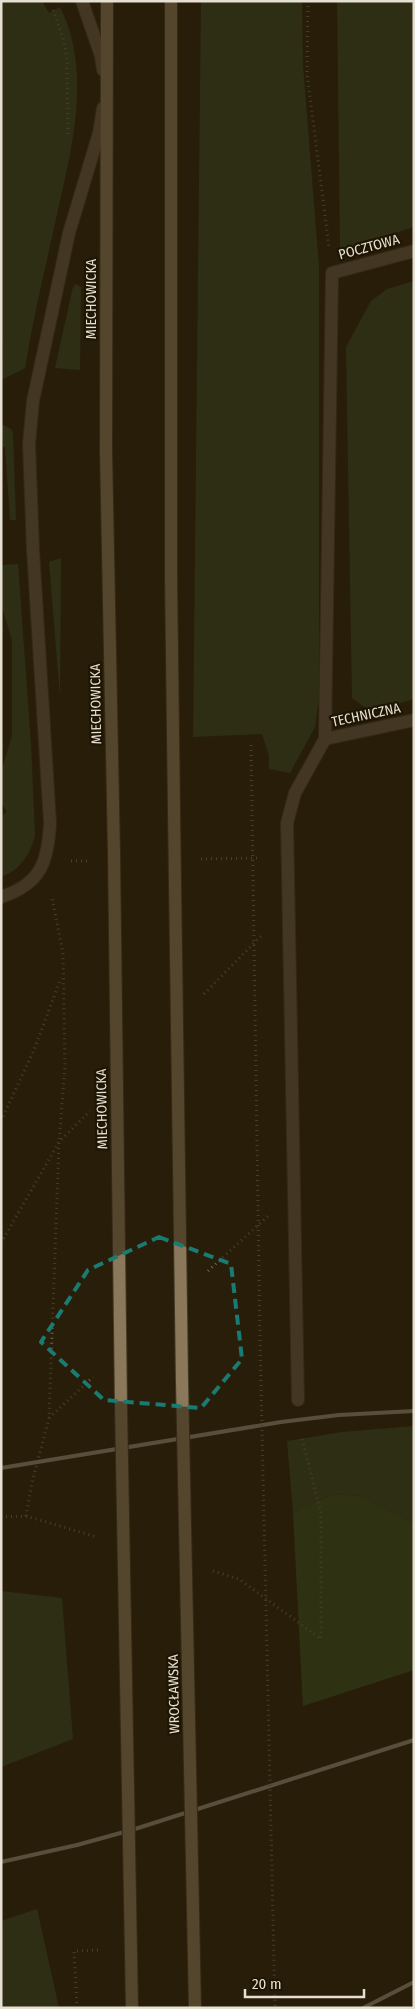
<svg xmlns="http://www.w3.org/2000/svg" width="415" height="2009" viewBox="0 0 415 2009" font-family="'Fira Sans Condensed',sans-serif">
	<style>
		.green { fill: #334420 }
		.forest { fill: #364b1e }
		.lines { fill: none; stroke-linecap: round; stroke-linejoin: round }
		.service-casing { stroke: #433925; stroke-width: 14 }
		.minor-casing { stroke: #433925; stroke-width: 14 }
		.tertiary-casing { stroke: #433925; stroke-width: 14 }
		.secondary-casing { stroke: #433925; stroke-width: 14 }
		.path { stroke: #6f6654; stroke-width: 3; stroke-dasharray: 1 4; stroke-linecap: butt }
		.service { stroke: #645846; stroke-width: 12 }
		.minor { stroke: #645846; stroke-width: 12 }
		.tertiary { stroke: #645846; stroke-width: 12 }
		.secondary { stroke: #8b785a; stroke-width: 12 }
		.rail { stroke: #918979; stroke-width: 4 }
		.secondary-bridge-casing { stroke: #433925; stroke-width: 14; stroke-linecap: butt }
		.path-bridge { stroke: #6f6654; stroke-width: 3; stroke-dasharray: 1 4; stroke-linecap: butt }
		.secondary-bridge { stroke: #8b785a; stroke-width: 12 }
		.marked { fill: none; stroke: #1a7b73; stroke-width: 4; stroke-dasharray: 10 6; stroke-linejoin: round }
		.labels { text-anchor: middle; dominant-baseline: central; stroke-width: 4.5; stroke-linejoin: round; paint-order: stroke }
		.street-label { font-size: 14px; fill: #e6e0d3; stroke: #1e1502 }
	</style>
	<rect width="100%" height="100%" fill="#281e09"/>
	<!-- green -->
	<g class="green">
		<path d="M1,1H42L49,13L60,7C93,72 71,152 56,219C45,269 33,318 25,368L1,380V358L3,357L1,324Z"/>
		<polygon points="201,1 302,1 303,65 319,267 319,698 315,727 290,773 269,769 269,756 262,734 193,737"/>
		<polygon points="337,1 414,1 414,227 340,250"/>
		<polygon points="414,281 414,699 370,711 352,698 346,347 371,301 387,289"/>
		<polygon points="76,284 81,287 80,370 55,368 73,287"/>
		<polygon points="1,424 11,429 13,433 16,520 10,520 5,447 1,446"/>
		<polygon points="61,558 60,697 49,562"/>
		<path d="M18,564L31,744L35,835C31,854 20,870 1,877V816L7,812L1,802V772L12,736V640L1,604V565Z"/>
		<polygon points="414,1426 414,1523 360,1496 332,1494 293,1513 287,1441 342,1432"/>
		<polygon points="1,1591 62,1598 73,1739 1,1767"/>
		<polygon points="37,1909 59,2008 1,2008 1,1921"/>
	</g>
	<!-- forest -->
	<polygon class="forest" points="332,1494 360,1496 414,1523 414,1670 303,1706 293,1513"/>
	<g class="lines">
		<!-- service casing -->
		<g class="service-casing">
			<path id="service" d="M1,897C41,884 48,862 50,823L33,550L29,444L33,401L69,233L99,133L103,108"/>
		</g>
		<!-- minor casing -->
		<g class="minor-casing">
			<g id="minor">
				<polyline points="325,739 414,720"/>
				<polyline points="298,1400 287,823 295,793 325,739 332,273 414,251"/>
			</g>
		</g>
		<!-- tertiary casing -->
		<g class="tertiary-casing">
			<polyline id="tertiary" points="82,1 101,56 103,70"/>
		</g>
		<!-- secondary casing -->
		<g class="secondary-casing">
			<g id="secondary">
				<polyline points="107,1 106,451 114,854"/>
				<polyline points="171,1 171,577 174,811"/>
			</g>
		</g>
		<!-- path -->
		<g class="path">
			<polyline points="308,1 307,73 329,247"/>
			<polyline points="53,10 63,38 67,59 68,135"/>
			<polyline points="201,859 260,858"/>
			<polyline points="71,861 87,861"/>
			<polyline points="204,994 261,936"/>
			<polyline points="1,1121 34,1050 61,978"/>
			<polyline points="1,1243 59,1142 90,1111"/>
			<polyline points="208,1271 268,1216"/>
			<polyline points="49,1418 93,1377"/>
			<polyline points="26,1516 97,1537"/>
			<polyline points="1,1517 26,1516 32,1483 49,1418 59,1142 65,1066 63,953 52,898"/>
			<polyline points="213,1571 239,1579 321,1639 321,1513 302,1439"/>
			<polyline points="77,2008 74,1951 98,1950"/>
		</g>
		<!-- service -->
		<use href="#service" class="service"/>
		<!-- minor -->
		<use href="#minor" class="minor"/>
		<!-- tertiary -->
		<use href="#tertiary" class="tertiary"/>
		<!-- secondary -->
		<use href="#secondary" class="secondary"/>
		<!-- rail -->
		<g class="rail">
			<polyline points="1,1468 281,1422 339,1415 414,1411"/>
			<polyline points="1,1862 77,1845 135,1829 414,1740"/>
			<polyline points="363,2008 414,1982"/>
		</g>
		<!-- secondary-bridge casing -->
		<g class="secondary-bridge-casing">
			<g id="secondary-bridge">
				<polyline points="174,811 182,1381 195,2008"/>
				<polyline points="114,854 121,1406 132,2008"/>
			</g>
		</g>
		<!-- path-bridge -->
		<polyline class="path-bridge" points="251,745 260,1340 275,2008"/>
		<!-- secondary-bridge -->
		<use href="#secondary-bridge" class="secondary-bridge"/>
	</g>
	<!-- marked area -->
	<path d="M0 0H415V2009H0ZM159,1237L231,1264L242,1359L201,1408L104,1400L41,1342L88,1270Z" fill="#281e09" fill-opacity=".55" fill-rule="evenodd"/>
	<path class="marked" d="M159,1237L231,1264L242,1359L201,1408L104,1400L41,1342L88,1270Z"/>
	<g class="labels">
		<!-- street labels -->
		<g class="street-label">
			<text transform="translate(369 247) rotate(-15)">POCZTOWA</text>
			<text transform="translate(91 299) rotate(-90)">MIECHOWICKA</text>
			<text transform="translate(96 704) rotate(-91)">MIECHOWICKA</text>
			<text transform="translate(366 715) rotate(-12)">TECHNICZNA</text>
			<text transform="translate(102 1109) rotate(-91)">MIECHOWICKA</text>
			<text transform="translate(174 1694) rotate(-91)">WROCŁAWSKA</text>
		</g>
	</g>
	<!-- border -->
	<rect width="415" height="2009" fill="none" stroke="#e6e0d3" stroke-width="5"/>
	<!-- scale -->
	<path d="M245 1989v8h119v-8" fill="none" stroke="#e6e0d3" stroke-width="2.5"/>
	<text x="252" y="1989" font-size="15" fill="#e6e0d3" stroke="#1e1502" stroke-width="4" paint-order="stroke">20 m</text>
</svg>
